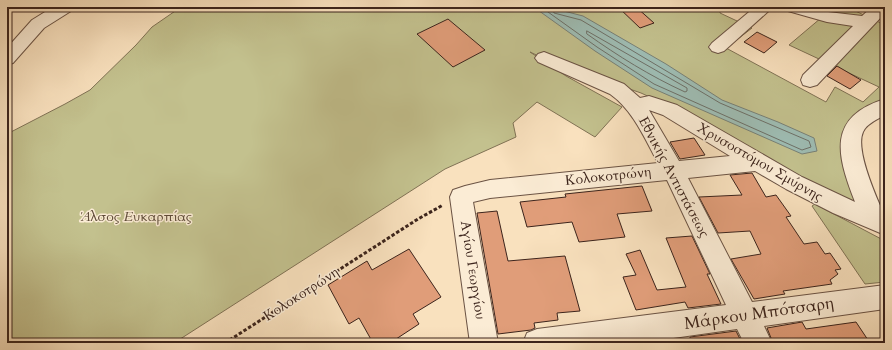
<svg xmlns="http://www.w3.org/2000/svg" width="892" height="350" viewBox="0 0 892 350" font-family="Cardo,serif">
	<style>
		.green { fill: #c3c18e; stroke: #807255 }
		.water { fill: #9ebdb4; stroke: #778077 }
		.lines { fill: none; stroke-linecap: round; stroke-linejoin: round }
		.shore { stroke: #6d7068; stroke-width: 1 }
		.building { fill: #e09d79; stroke: #3c241c }
		.minor-casing { stroke: #6b5344; stroke-width: 2 }
		.path { stroke: #3c241c; stroke-width: 3; stroke-dasharray: 3.5 2; stroke-linecap: butt }
		.minor { fill: #fbecd5; fill-rule: evenodd }
		.labels { text-anchor: middle; dominant-baseline: central; stroke-width: 3; stroke-linejoin: round; paint-order: stroke }
		.street-label { font-size: 14px; fill: #3c241c; stroke: #fbecd5 }
		.park-label { font-size: 14px; font-style: italic; fill: #5e4b38; stroke: #fbecd5 }
		.near-street-label { font-size: 17px; fill: #3c241c; stroke: #fbecd5 }
	</style>
	<rect width="100%" height="100%" fill="#f9e1be"/>
	<filter id="stains"><feTurbulence type="fractalNoise" baseFrequency=".005" numOctaves="4"/><feColorMatrix values="0 0 0 0 .2 0 0 0 0 .09 0 0 0 0 .02 0 0 0 .5 -.17"/></filter>
	<radialGradient id="worn" r=".72"><stop offset=".6" stop-color="#630" stop-opacity="0"/><stop offset="1" stop-color="#630" stop-opacity=".3"/></radialGradient>
	<!-- green -->
	<g class="green">
		<polygon points="181,7 720,7 720,13 752,28 726,48 826,102 835,87 863,102 879,87 789,45 834,7 847,7 885,25 885,109 854,127 856,202 771,166 713,126 641,93 547,60 530,52 566,76 622,107 595,137 537,102 513,123 516,137 445,169 174,343 7,343 7,134 65,104 90,90 136,45 152,27"/>
		<polygon points="815,204 885,241 885,282 865,284 812,206"/>
	</g>
	<!-- water -->
	<polygon class="water" points="535,8 556,9 583,16 666,64 722,100 778,122 814,138 817,151 802,154 652,88 595,51"/>
	<g class="lines">
		<!-- shore -->
		<g class="shore">
			<polyline points="541,7 597,47 654,84 802,150 811,147 809,141 720,103 581,20 554,13 552,7"/>
			<path d="M587,31L687,88V91L685,92C650,76 618,56 587,34Z"/>
		</g>
	</g>
	<!-- building -->
	<g class="building">
		<polygon points="618,7 636,7 654,23 640,28"/>
		<polygon points="448,19 485,50 453,67 417,34"/>
		<polygon points="757,32 777,42 764,53 744,42"/>
		<polygon points="837,66 861,80 850,89 827,76"/>
		<polygon points="694,138 705,155 680,159 670,142"/>
		<polygon points="752,173 766,197 776,195 791,216 786,217 804,244 817,242 825,254 830,253 841,269 835,270 838,274 830,280 832,284 783,291 785,294 754,299 731,259 761,254 750,231 718,233 699,197 742,195 730,175"/>
		<polygon points="642,186 652,211 617,214 625,237 579,242 572,222 527,227 520,202 566,197 565,194"/>
		<polygon points="497,211 508,261 565,256 580,311 557,313 558,320 534,323 535,328 531,330 498,334 477,213"/>
		<polygon points="692,236 710,274 707,274 721,304 688,308 685,302 636,310 623,277 636,275 626,254 640,250 657,290 686,287 666,238"/>
		<polygon points="409,249 441,297 413,314 419,324 390,343 373,343 359,318 349,324 328,285 367,261 372,270"/>
		<polygon points="802,322 806,329 856,322 870,343 773,343 767,328"/>
		<polygon points="736,331 742,343 690,343 690,337"/>
	</g>
	<g class="lines">
		<!-- minor casing -->
		<g class="minor-casing">
			<g id="minor">
				<polygon points="53,7 73,7 71,11 44,28 13,63 7,65 7,48 32,20"/>
				<polygon points="755,7 773,7 724,51 718,53 712,51 709,47 712,43"/>
				<polygon points="786,7 812,7 828,12 862,16 872,7 885,7 885,13 817,85 810,87 803,85 801,80 803,75 853,26 827,22 788,11"/>
				<path d="M544,52L624,84L640,98L649,96L677,105L802,177L855,202C837,156 826,117 885,99V115C878,119 866,124 863,132C855,149 875,194 882,210L885,214V235L833,213L786,189L755,171L688,178L752,302L885,285V309L764,326L772,343H744L737,329L638,343H523L527,333L537,329L726,305L667,180L490,198L473,202L498,343H470L450,197L453,190L465,186L490,180L658,163C645,139 633,110 610,94L538,62L535,58L538,54ZM649,110L663,115L730,156L679,161Z"/>
			</g>
		</g>
		<!-- path -->
		<polyline class="path" points="225,343 418,219 443,205"/>
		<!-- minor -->
		<use href="#minor" class="minor"/>
	</g>
	<g class="labels">
		<!-- street labels -->
		<g class="street-label">
			<text transform="translate(760 162) rotate(30)">Χρυσοστόμου Σμύρνης</text>
			<text transform="translate(608 176) rotate(-6)">Κολοκοτρώνη</text>
			<text transform="translate(674 177) rotate(62)">Εθνικής Αντιστάσεως</text>
			<text transform="translate(473 270) rotate(81)">Αγίου Γεωργίου</text>
			<text transform="translate(301 294) rotate(-33)">Κολοκοτρώνη</text>
		</g>
		<!-- park labels -->
		<g class="park-label">
			<text x="136" y="216">Άλσος Ευκαρπίας</text>
		</g>
		<!-- near-street labels -->
		<g class="near-street-label">
			<text transform="translate(759 313) rotate(-8)">Μάρκου Μπότσαρη</text>
		</g>
	</g>
	<!-- margin -->
	<rect width="892" height="350" fill="none" stroke="#f9e1be" stroke-width="24"/>
	<rect x="8" y="8" width="876" height="334" fill="none" stroke="#3c241c" stroke-width="2"/>
	<rect x="12" y="12" width="868" height="326" fill="none" stroke="#3c241c"/>
	<rect width="100%" height="100%" filter="url(#stains)"/>
	<rect width="100%" height="100%" fill="url(#worn)"/>
</svg>
